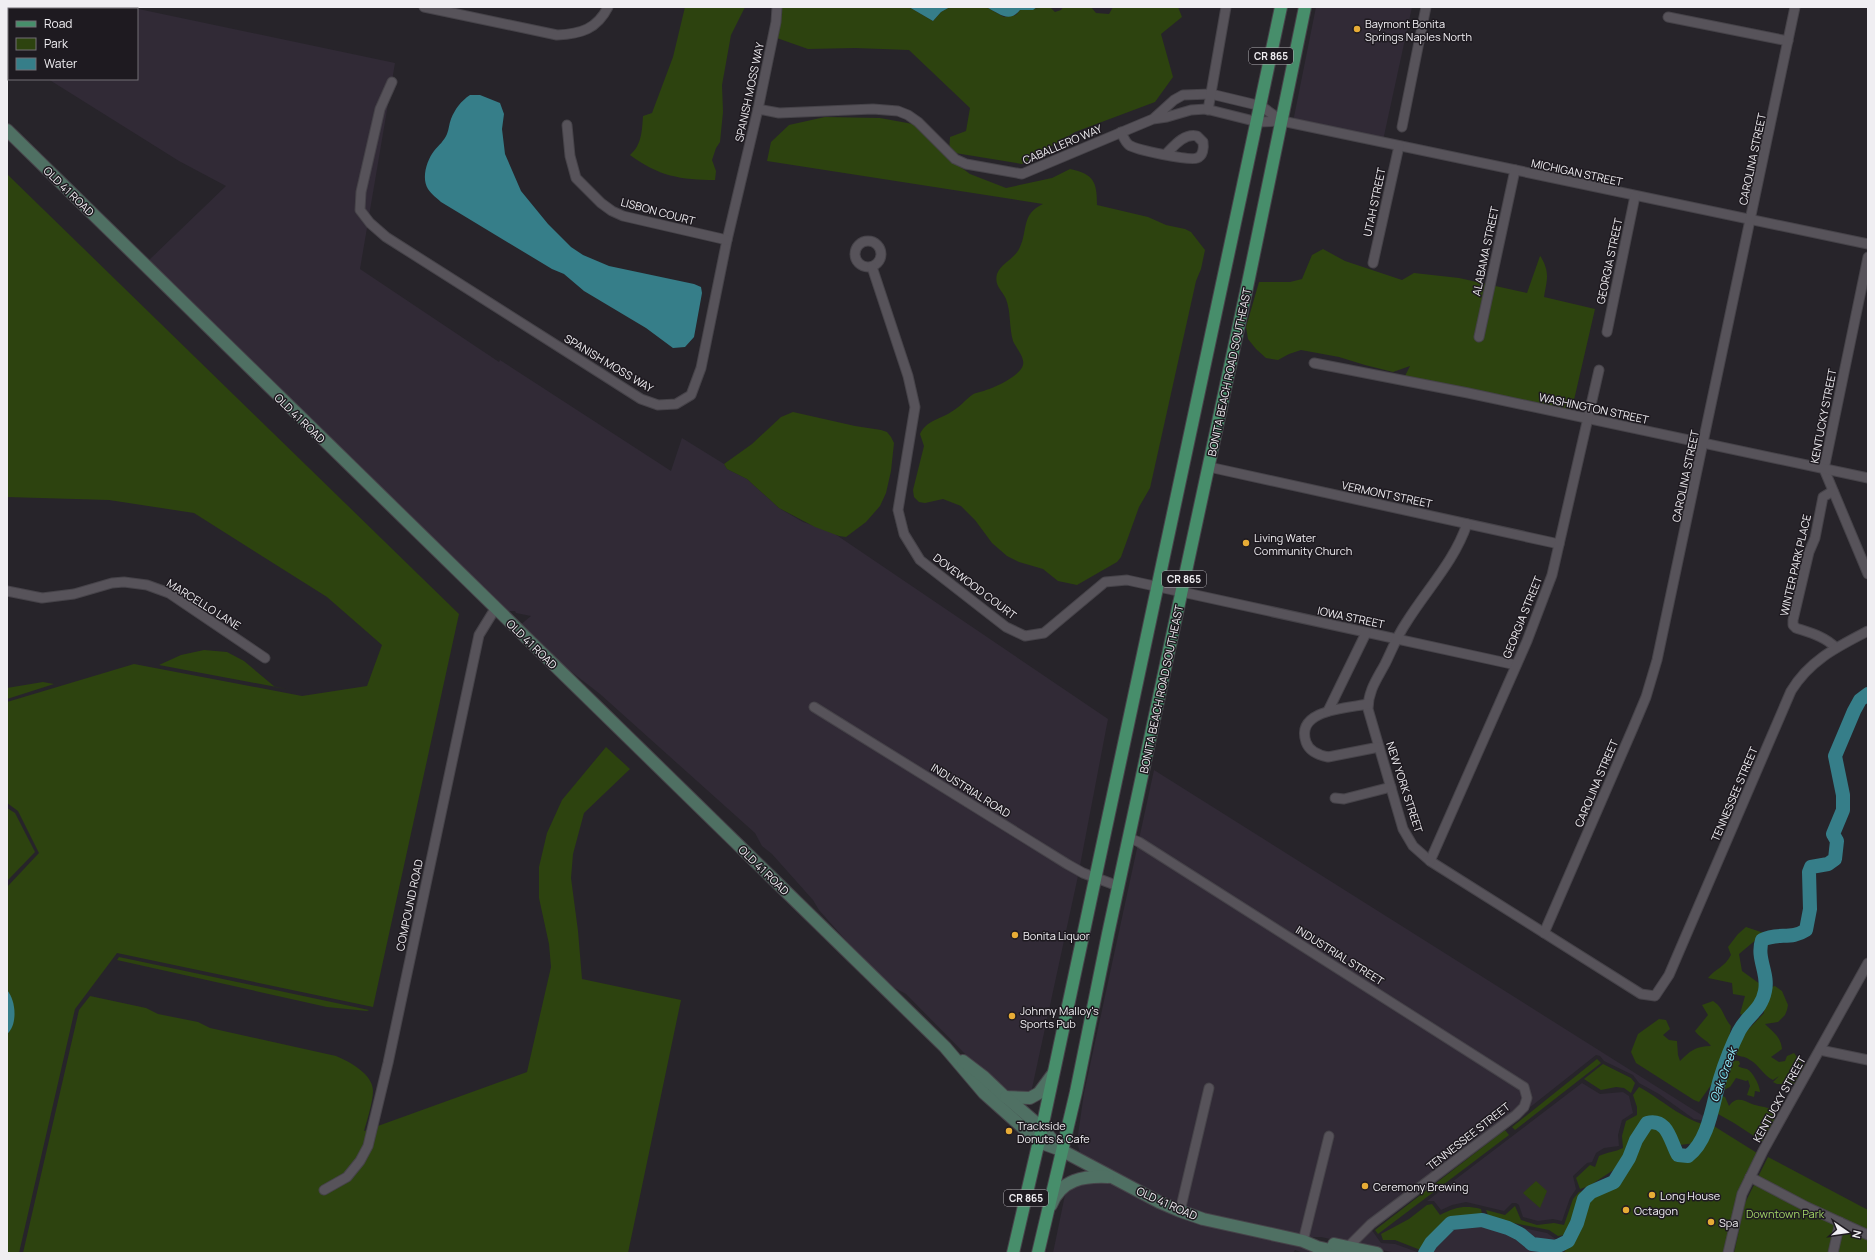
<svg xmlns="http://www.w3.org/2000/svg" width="1875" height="1260" viewBox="0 0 1875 1260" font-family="Manrope,sans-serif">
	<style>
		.built { fill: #312a36 }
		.green { fill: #2d430f }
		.water { fill: #367e89 }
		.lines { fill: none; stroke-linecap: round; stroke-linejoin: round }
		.river { stroke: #367e89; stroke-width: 14 }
		.street-casing { stroke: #464349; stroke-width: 11 }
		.secondary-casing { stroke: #464349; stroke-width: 14 }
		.primary-casing { stroke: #464349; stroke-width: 14 }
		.street { stroke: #57535a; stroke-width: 9 }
		.secondary { stroke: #4f7063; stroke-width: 12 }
		.primary { stroke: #478e6b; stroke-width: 12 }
		.poi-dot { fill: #e7ac36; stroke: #1e1a20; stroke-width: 1.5 }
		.labels { text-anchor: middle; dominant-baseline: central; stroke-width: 3; stroke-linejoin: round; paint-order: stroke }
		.shield { fill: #1e1a20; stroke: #b1aeb3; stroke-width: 1 }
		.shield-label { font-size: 10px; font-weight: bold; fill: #f0eef2 }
		.poi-label { font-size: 11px; fill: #f0eef2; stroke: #1e1a20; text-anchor: start }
		.street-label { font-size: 11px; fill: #f0eef2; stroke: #1e1a20 }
		.park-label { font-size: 11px; fill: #a2d566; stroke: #1e1a20 }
		.water-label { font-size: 12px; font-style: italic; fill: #91effe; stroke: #1e1a20 }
	</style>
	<rect width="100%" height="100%" fill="#27242a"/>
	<!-- built -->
	<g class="built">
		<polygon points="7,7 129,7 395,63 360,269 499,362 500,360 671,471 682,438 724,464 727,469 747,479 779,508 803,522 832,532 1108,719 1078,876 1031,1093 1008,1093 972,1061 906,994 893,987 873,971 819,910 813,900 772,854 762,846 755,833 600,694 547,653 519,626 531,616 516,613 515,611 503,611 147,262 226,186 179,161 48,79 137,79 137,9 9,9 9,56 7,55"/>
		<polygon points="1316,7 1412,7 1382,145 1292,127"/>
		<polygon points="1154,770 1343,889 1708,1119 1706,1121 1694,1119 1659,1094 1639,1083 1633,1075 1604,1061 1600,1056 1596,1055 1509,1124 1508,1128 1506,1126 1371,1229 1381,1243 1395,1244 1420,1253 1396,1253 1321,1237 1304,1237 1239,1223 1181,1207 1081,1156 1077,1142 1084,1093"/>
		<polygon points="1582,1083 1600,1094 1623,1092 1629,1096 1633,1113 1622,1120 1618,1135 1619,1146 1604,1148 1596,1153 1592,1162 1587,1163 1573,1176 1576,1189 1570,1198 1562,1221 1553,1219 1538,1221 1523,1217 1519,1205 1516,1203 1512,1203 1504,1211 1466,1202 1452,1205 1441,1210 1434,1201 1427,1201"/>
		<polygon points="1081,1182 1112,1182 1156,1205 1299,1244 1324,1253 1304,1253 1295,1250 1293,1253 1053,1253 1066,1190"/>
		<polygon points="1484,1217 1488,1221 1547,1233 1557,1240 1567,1239 1560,1253 1426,1253 1447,1227 1459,1223 1479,1221"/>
	</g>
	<!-- green -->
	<g class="green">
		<path d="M685,7H745L731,35L722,85L723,112L720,142L716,148L712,160L716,171L715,180C681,180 658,176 630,155C642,145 642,130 643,116L652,113L673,57Z"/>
		<polygon points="778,7 909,7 933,21 941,12 950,7 986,7 1004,17 1016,15 1020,10 1050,7 1055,12 1061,10 1063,7 1091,7 1096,13 1109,14 1113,7 1178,7 1182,17 1161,34 1173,77 1155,102 1075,132 1022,164 949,152 950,137 966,131 970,108 909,50 855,48 808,49 774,37"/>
		<path d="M825,117L880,118L913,124L943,154L970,174L1006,188L1052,178L1070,169C1094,174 1097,182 1097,205L1148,217L1166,225L1185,229L1191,232L1205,250L1201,269L1196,281L1150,488L1139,507L1121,557L1117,562L1077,585L1058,581L1043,569L1019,562L1007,556L992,543L975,520L961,506L943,499L925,503L919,502L914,497L913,490L924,446L920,434C927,420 939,420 951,412C959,408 965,400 972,395C976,392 982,392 986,390C996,387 1020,376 1023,365C1025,357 1016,348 1013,341C1009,327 1011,312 1006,299C1002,290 994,286 997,274C1001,263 1015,259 1020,247C1028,230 1021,214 1043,204L767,161L771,142L789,125Z"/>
		<polygon points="7,174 459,614 373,1007 117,953 75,1009 19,1253 7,1253 7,887 39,853 18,811 7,803 7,702 134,664 302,696 367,686 382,645 327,597 194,513 109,500 7,497"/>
		<path d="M1323,249L1345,261L1402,280L1414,273L1459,278L1527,293L1540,256L1541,257C1550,273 1547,279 1544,297L1595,309L1571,413L1405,376L1410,366L1393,372L1365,365L1339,357L1301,350L1289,354L1278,360L1266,358L1256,349L1248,339L1246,327L1259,282H1290L1302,279L1312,255Z"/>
		<polygon points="793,412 855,426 881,430 887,432 891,437 894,443 891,471 886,493 880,506 866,522 846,537 839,536 815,527 779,508 747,479 727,469 724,464 752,444 781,417"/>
		<polygon points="204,650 227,652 244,661 275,687 287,689 159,665 181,655"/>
		<polygon points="43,682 54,684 7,699 7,688"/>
		<path d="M606,747L630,769L584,813L573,854L571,878L578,931L582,979L681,1000L628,1253H23L79,1010L90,996L146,1008L158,1014L198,1022L210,1028L336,1056C350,1062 373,1074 373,1091C373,1101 367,1121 364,1131L527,1072L551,967L549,944L539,898V867L547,833L562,800Z"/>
		<polygon points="7,808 15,813 35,852 7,881"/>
		<path d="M1746,927L1764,933L1739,954L1742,971L1760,984L1763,989C1761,1001 1755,1009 1745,1016L1740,1014L1745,996L1733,994L1732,983L1708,978C1716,968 1724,968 1731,955L1728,947L1738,934Z"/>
		<polygon points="119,957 369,1010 367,1011 327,1007 117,960"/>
		<path d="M1775,986L1782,991L1788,1005L1787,1010L1785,1015L1778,1022L1765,1024C1773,1032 1781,1037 1782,1049L1771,1057L1779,1062L1785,1061L1787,1056L1794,1053L1803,1065L1806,1064L1795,1084H1777L1773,1082L1779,1076L1773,1080C1763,1075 1759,1065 1750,1060C1744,1055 1738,1058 1733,1052L1746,1032L1764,1013V1008L1768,988Z"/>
		<path d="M1713,1001C1724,1008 1723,1017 1731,1026L1729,1039L1720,1063L1716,1078L1699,1102L1694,1100L1636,1063L1631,1052L1638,1034L1659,1019L1666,1020L1670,1029L1663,1035L1669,1040L1677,1041L1678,1055L1680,1061C1690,1051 1696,1046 1711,1046C1707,1040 1700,1038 1695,1031L1708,1015L1702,1005Z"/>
		<polygon points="1597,1059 1601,1063 1515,1130 1512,1127"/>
		<path d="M1731,1060L1739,1061L1740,1064L1738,1066C1741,1068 1744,1068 1747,1069C1753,1072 1760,1086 1760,1092L1755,1091L1754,1097L1747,1095L1750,1086L1748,1080L1746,1081L1736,1078L1730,1087L1721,1091V1088L1725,1080V1076L1730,1069L1728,1063Z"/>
		<polygon points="1603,1064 1631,1078 1635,1083 1631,1093 1624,1088 1616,1087 1601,1090 1584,1079"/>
		<path d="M1639,1087C1658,1097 1685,1121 1704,1124L1701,1133L1695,1143L1680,1145L1674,1142L1668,1124L1651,1118L1635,1136L1630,1156L1619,1164L1615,1169L1589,1186L1580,1189L1576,1178L1590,1165L1595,1167L1599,1156C1607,1152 1615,1152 1623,1148L1622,1136L1626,1121L1637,1115V1107L1633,1095Z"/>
		<path d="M1719,1095L1725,1097L1729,1106C1736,1096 1743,1100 1752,1104C1757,1106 1766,1107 1772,1109L1775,1122L1763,1142L1734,1123L1718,1114Z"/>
		<path d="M1709,1123L1757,1153L1725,1253H1564L1579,1222L1585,1200L1617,1184L1633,1157L1638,1140L1649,1124L1661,1126L1677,1156C1681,1157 1687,1158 1690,1157C1703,1153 1706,1134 1709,1123Z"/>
		<polygon points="1505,1130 1509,1135 1378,1234 1375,1230"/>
		<polygon points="1768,1157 1868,1210 1868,1253 1734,1253 1745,1203"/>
		<polygon points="1536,1181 1547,1191 1540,1208 1523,1193"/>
		<polygon points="1583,1191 1577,1212 1566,1235 1558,1236 1549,1230 1489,1218 1486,1210 1505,1215 1515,1206 1521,1220 1537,1225 1554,1223 1564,1225 1573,1199 1579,1192"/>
		<path d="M1432,1204L1440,1215C1456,1207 1464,1205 1481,1209L1482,1214C1473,1222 1456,1218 1446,1224C1437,1229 1429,1243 1423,1251L1395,1240H1383L1381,1234L1409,1219L1427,1205Z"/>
	</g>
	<!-- water -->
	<g class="water">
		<polygon points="909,7 950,7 941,12 933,21"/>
		<path d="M986,7H1037L1033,10H1020C1009,24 999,13 986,7Z"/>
		<path d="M470,95H480L500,103L504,114L502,129L505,154L521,191L548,224L571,247L583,255L609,266L694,284L701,287L702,293L694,337L685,347L673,348L646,328L584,291L564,274L552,269L441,202C437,198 431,194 428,189C421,178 427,160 434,151C439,145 444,141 447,134C449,129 449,124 451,119C455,109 461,101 470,95Z"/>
		<path d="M7,990C16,1000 18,1025 7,1034Z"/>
	</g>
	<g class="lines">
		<!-- river -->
		<path class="river" d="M1425,1253L1431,1243L1451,1223L1482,1220L1508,1228L1520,1234L1532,1244L1556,1247L1568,1241L1577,1223L1584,1199L1591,1192L1614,1182L1629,1158L1636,1140L1647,1123C1668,1118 1670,1141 1678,1155L1688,1156C1709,1141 1713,1102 1720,1079C1725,1063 1732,1045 1739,1031C1748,1014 1761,1011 1765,991C1769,973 1756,959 1762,940C1778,932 1791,940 1806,930L1810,909L1809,872L1811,867L1828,864L1835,859L1837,841L1833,834L1843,810V795L1835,756L1854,711L1860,700L1868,694"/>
		<!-- street casing -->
		<g class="street-casing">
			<g id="street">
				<path d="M424,7L557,35C581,34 597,29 608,7"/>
				<polyline points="1668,17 1788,41"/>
				<polyline points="392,82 380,109 361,192 360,210 370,223 386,237 641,399 658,405 676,404 691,395 701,368 727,240 758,109 776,22 777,7"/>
				<polyline points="758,109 779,113 873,109 898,111 908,115 918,122 955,159 966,164 1022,174 1153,119 1167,117 1191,110 1206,109 1258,122 1282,121 1261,106 1211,94 1183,95 1174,100 1153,119"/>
				<polyline points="1208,110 1226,7"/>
				<polyline points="1282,121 1868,244"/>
				<polyline points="567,125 570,156 576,178 601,203 612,211 623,216 727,240"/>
				<polyline points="1402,127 1426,7"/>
				<path d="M1121,132C1123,136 1125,142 1129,145C1136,150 1190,161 1197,158C1203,156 1204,148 1203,142L1197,136C1184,133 1174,146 1166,154"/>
				<circle cx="868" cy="254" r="13"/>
				<polyline points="1868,257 1824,469 1868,574"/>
				<polyline points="1373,263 1399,146"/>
				<polyline points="872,267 908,376 915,407 898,510 904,534 920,560 1006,627 1025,636 1044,633 1105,582 1127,580 1516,665"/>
				<polyline points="1607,332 1635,196"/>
				<polyline points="1479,337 1515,170"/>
				<polyline points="1314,363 1468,393 1868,478"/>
				<polyline points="1209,467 1559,544"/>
				<path d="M1833,491L1823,497L1815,538L1809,552L1793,620V625L1796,628C1811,633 1826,637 1836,648"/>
				<path d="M1467,524C1454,562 1427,589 1406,623C1397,636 1392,650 1385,664C1377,679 1368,691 1368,709L1403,829L1413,846L1430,861L1641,994L1655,996L1669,975L1791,691C1810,660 1837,647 1868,631"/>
				<polyline points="7,591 42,598 74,594 112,583 124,582 147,585 169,593 265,658"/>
				<path d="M1368,704C1349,708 1295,709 1306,742C1309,751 1318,755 1328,757L1379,747"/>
				<polyline points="814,707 1067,864 1083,873 1118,886"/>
				<polyline points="1328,711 1366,633"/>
				<polyline points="1335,798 1344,799 1391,787"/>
				<polyline points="1129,838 1139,842 1524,1087 1527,1098 1524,1107 1516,1115 1371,1224 1348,1247"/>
				<polyline points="1430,861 1527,641 1552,575 1599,370"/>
				<polyline points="1544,933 1633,728 1646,697 1657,660 1795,7"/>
				<polyline points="1820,1050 1868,1060"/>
				<polyline points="1750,1177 1807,1207 1868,1235"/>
				<polyline points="324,1190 347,1177 360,1161 368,1146 388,1063 479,635 495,609"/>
				<polyline points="1180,1211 1209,1088"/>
				<polyline points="1303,1241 1329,1136"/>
				<polyline points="1728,1253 1742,1194 1763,1151 1868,963"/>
				<polyline points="1833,1253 1840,1222"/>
			</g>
		</g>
		<!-- secondary casing -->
		<g class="secondary-casing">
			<g id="secondary">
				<polyline points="7,130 945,1047 984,1093 1039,1142 1061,1150 1159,1202 1180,1211 1203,1219 1303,1241 1317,1247 1343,1253"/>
				<polyline points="963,1061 984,1077 1005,1097 1030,1098 1039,1093 1053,1074"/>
				<polyline points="1006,1097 1042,1128 1060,1149"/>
				<path d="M1051,1205C1061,1179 1084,1176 1108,1177"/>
				<polyline points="1334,1244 1377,1253"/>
			</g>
		</g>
		<!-- primary casing -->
		<g class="primary-casing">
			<g id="primary">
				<polyline points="1013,1253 1042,1128 1281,7"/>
				<polyline points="1038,1253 1076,1092 1108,934 1249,278 1305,7"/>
			</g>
		</g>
		<!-- street -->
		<use href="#street" class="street"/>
		<!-- secondary -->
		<use href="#secondary" class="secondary"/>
		<!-- primary -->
		<use href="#primary" class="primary"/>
	</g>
	<!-- markers -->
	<g class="poi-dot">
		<circle cx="1357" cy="29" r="4"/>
		<circle cx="1246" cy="543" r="4"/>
		<circle cx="1015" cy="935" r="4"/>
		<circle cx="1012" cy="1016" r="4"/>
		<circle cx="1009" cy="1131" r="4"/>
		<circle cx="1365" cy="1186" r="4"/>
		<circle cx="1652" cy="1195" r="4"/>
		<circle cx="1626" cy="1210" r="4"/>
		<circle cx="1711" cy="1222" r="4"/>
	</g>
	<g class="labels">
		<!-- shield labels -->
		<g class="shield">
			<rect x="1249" y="48" width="44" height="16" rx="3"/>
			<rect x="1162" y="571" width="44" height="16" rx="3"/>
			<rect x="1004" y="1190" width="44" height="16" rx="3"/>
		</g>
		<g class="shield-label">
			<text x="1271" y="56">CR 865</text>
			<text x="1184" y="579">CR 865</text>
			<text x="1026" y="1198">CR 865</text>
		</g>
		<!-- poi labels -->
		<g class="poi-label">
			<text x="1365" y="23">Baymont Bonita<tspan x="1365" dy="13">Springs Naples North</tspan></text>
			<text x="1254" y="537">Living Water<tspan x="1254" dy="13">Community Church</tspan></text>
			<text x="1023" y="935">Bonita Liquor</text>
			<text x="1020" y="1010">Johnny Malloy's<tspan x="1020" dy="13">Sports Pub</tspan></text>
			<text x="1017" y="1125">Trackside<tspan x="1017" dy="13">Donuts &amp; Cafe</tspan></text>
			<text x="1373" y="1186">Ceremony Brewing</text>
			<text x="1660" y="1195">Long House</text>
			<text x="1634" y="1210">Octagon</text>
			<text x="1719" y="1222">Spa</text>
		</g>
		<!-- street labels -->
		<g class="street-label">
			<text transform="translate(749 92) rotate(-78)">SPANISH MOSS WAY</text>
			<text transform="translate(1062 144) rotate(-23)">CABALLERO WAY</text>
			<text transform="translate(1752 159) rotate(-78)">CAROLINA STREET</text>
			<text transform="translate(1577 172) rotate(12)">MICHIGAN STREET</text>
			<text transform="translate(69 191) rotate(44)">OLD 41 ROAD</text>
			<text transform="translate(1374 202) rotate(-78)">UTAH STREET</text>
			<text transform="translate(658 211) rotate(15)">LISBON COURT</text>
			<text transform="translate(1485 251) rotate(-78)">ALABAMA STREET</text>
			<text transform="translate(1609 261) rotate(-78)">GEORGIA STREET</text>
			<text transform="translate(609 363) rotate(31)">SPANISH MOSS WAY</text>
			<text transform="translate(1229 372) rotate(-78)">BONITA BEACH ROAD SOUTHEAST</text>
			<text transform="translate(1594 408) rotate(12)">WASHINGTON STREET</text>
			<text transform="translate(1823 416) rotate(-79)">KENTUCKY STREET</text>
			<text transform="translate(300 418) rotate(44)">OLD 41 ROAD</text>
			<text transform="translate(1685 476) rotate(-78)">CAROLINA STREET</text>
			<text transform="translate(1387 494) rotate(12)">VERMONT STREET</text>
			<text transform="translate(1795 565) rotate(-77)">WINTER PARK PLACE</text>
			<text transform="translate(975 586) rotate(37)">DOVEWOOD COURT</text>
			<text transform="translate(204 604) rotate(32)">MARCELLO LANE</text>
			<text transform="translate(1351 617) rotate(12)">IOWA STREET</text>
			<text transform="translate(1522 617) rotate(-68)">GEORGIA STREET</text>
			<text transform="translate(532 644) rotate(44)">OLD 41 ROAD</text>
			<text transform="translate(1161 689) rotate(-78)">BONITA BEACH ROAD SOUTHEAST</text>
			<text transform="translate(1596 783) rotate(-67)">CAROLINA STREET</text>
			<text transform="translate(1405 787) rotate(72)">NEW YORK STREET</text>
			<text transform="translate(971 790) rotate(32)">INDUSTRIAL ROAD</text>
			<text transform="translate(1734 794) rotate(-67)">TENNESSEE STREET</text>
			<text transform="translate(764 870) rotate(44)">OLD 41 ROAD</text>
			<text transform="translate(409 905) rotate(-78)">COMPOUND ROAD</text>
			<text transform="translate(1340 955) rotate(32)">INDUSTRIAL STREET</text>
			<text transform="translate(1779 1099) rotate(-61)">KENTUCKY STREET</text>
			<text transform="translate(1468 1136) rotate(-38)">TENNESSEE STREET</text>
			<text transform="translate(1167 1203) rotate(24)">OLD 41 ROAD</text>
		</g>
		<!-- park labels -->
		<g class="park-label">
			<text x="1785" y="1213">Downtown Park</text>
		</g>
		<!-- water labels -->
		<g class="water-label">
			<text transform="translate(1723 1075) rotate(-70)">Oak Creek</text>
		</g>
	</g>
	<!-- border -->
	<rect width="1875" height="1260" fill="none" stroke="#f0eef2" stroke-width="16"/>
	<!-- legend -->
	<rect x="8" y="8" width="130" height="72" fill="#1e1a20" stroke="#726f74"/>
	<rect x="16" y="21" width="20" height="6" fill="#478e6b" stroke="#726f74"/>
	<text x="44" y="28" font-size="12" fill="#f0eef2">Road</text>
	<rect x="16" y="38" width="20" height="12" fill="#2d430f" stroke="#726f74"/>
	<text x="44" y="48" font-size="12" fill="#f0eef2">Park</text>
	<rect x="16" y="58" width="20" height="12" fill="#367e89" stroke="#726f74"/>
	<text x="44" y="68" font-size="12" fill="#f0eef2">Water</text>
	<!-- north arrow -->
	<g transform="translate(1847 1232) rotate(103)" stroke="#1e1a20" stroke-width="3" paint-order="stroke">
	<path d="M0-3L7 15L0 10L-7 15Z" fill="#f0eef2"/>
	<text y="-6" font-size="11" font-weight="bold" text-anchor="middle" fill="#f0eef2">N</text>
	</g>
</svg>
